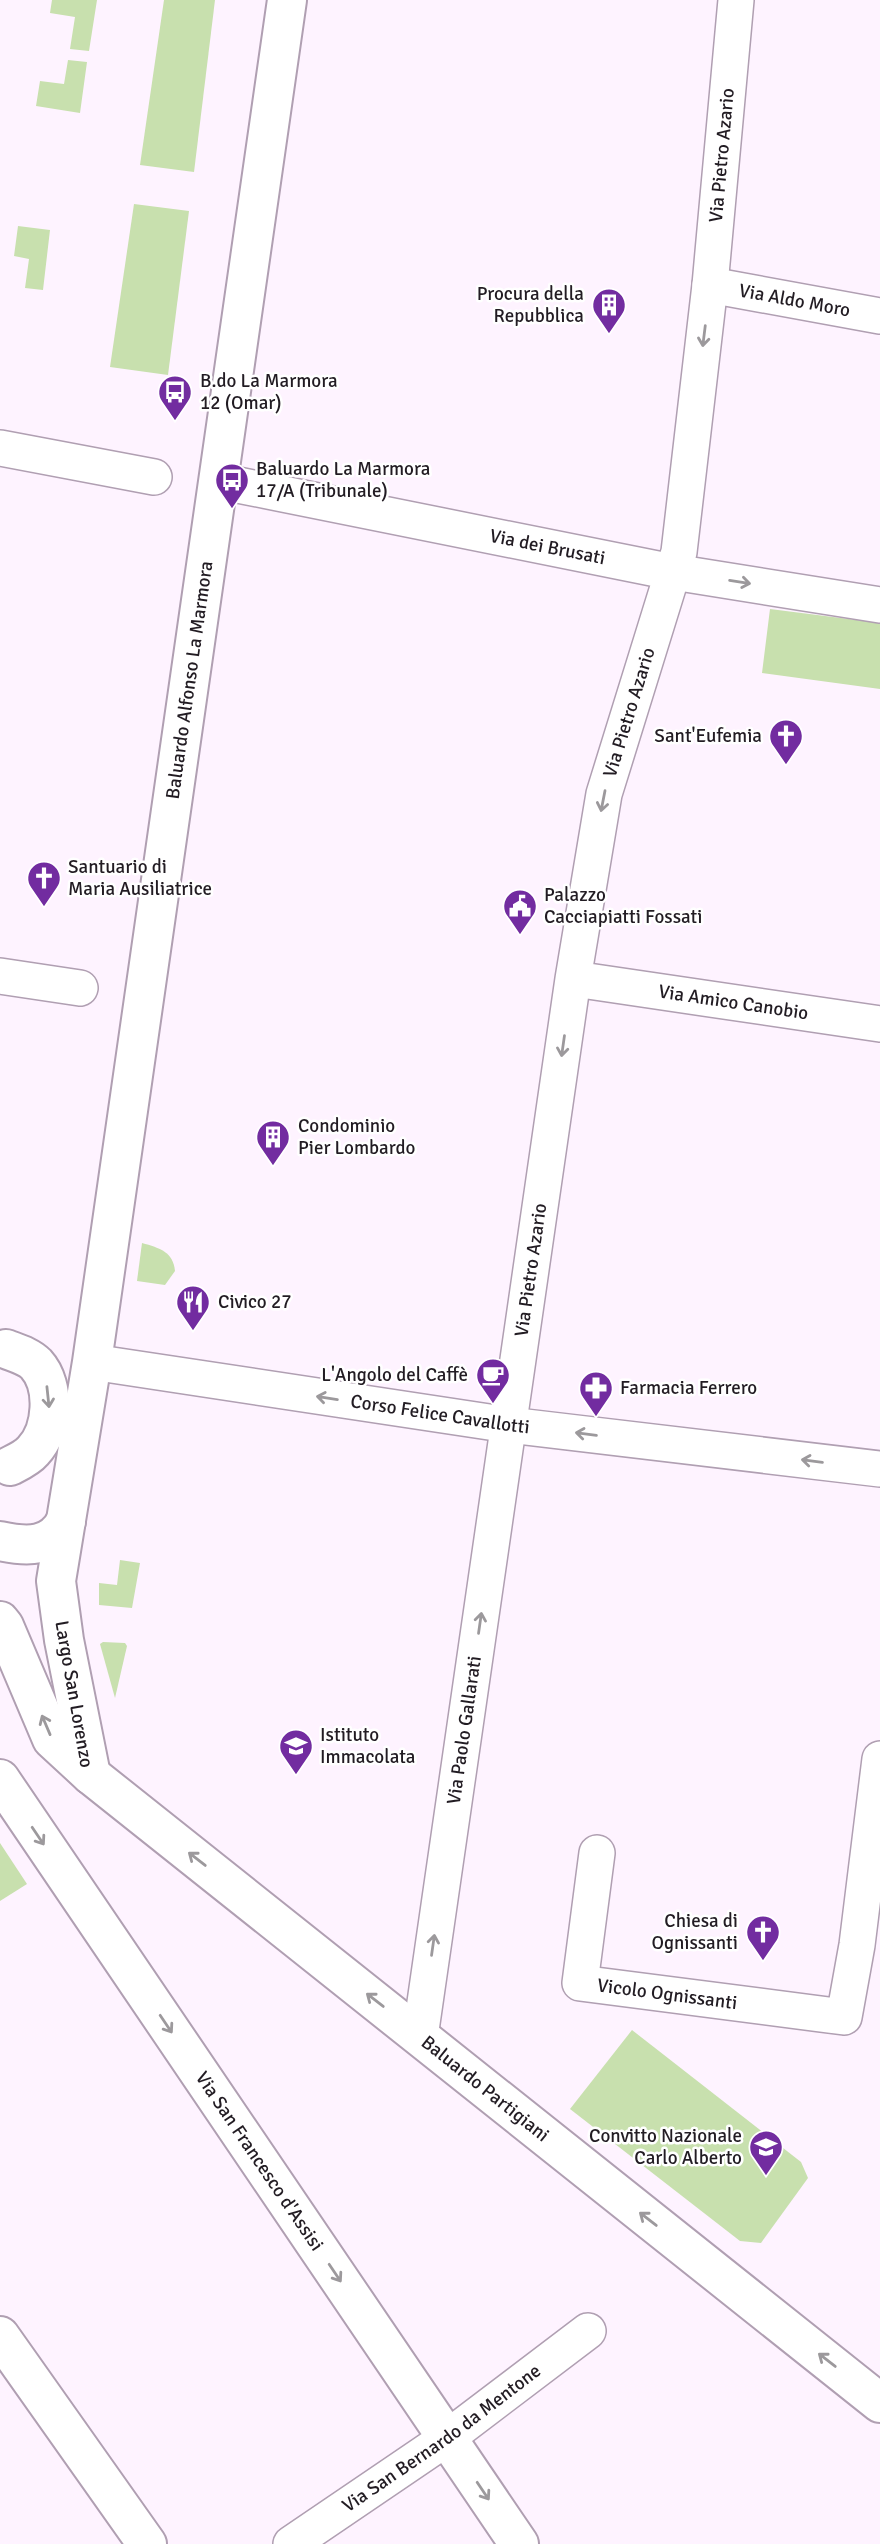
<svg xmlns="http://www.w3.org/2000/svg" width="880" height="2544" viewBox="0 0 880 2544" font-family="Signika,sans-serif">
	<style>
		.green { fill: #c8e0ae }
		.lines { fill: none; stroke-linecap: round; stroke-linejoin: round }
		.street-casing { stroke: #b09fb2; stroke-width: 38 }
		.secondary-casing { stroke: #b09fb2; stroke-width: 42 }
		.street { stroke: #fff; stroke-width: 35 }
		.secondary { stroke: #fff; stroke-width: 38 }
		.oneway { stroke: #9c999c }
		.labels { text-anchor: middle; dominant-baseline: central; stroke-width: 5; stroke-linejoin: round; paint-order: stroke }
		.street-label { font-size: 19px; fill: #221c23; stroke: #fff }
		.poi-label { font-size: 19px; fill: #221c23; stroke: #fff; text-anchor: start }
	</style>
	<rect width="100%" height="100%" fill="#fef3ff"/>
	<!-- green -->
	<g class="green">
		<polygon points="52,0 97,0 89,51 70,49 75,17 50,13"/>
		<polygon points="164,0 215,0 194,172 140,165"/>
		<polygon points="68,60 87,62 80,113 36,106 40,81 64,84"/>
		<polygon points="134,204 189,211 168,375 110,367"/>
		<polygon points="18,226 50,230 43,290 25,288 29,259 14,256"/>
		<polygon points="770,609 880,623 880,689 762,673"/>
		<path d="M142,1243C160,1248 173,1252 175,1271L165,1285L137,1281Z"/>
		<polygon points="120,1560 140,1563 132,1608 99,1605 99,1583 117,1585"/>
		<polygon points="103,1642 125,1643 127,1646 115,1698 100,1644"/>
		<polygon points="0,1843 27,1884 0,1901"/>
		<polygon points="632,2030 801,2162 808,2178 761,2243 740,2241 570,2109"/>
	</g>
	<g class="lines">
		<!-- street casing -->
		<g class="street-casing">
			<g id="street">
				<path id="s1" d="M710,285L880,316"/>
				<polyline points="0,448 154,477"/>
				<path id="s2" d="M218,481L667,571L880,605"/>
				<polyline points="0,976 80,988"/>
				<path id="s3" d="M588,981L880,1024"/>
				<path id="s4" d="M92,1362L509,1425L880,1469"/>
				<path id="s5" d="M597,1853L580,1983L844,2017L857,1945L880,1759"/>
				<path id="s6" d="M420,2037L573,979L604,794L679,552L710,285L736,0"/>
				<path id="s7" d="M291,2544L447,2438L588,2331"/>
			</g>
		</g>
		<!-- secondary casing -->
		<g class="secondary-casing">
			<g id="secondary">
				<path d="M6,1349C16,1353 28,1356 36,1364C56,1386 53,1430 33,1451C27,1458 18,1462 10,1466"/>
				<path d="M0,1541C27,1547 52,1548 66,1521"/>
				<path id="s8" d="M0,1621L4,1626L52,1739L91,1775L880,2403"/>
				<path id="s9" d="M91,1775L64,1640L56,1581L92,1362L287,0"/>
				<path id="s10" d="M0,1779L519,2544"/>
				<polyline points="0,2336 147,2544"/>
			</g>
		</g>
		<!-- street -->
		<use href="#street" class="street"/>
		<!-- secondary -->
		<use href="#secondary" class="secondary"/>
	</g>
	<!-- one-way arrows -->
	<defs><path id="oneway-shaft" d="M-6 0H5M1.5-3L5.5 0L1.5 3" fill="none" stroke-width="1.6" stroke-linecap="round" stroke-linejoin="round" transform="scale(1.75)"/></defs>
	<g class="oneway">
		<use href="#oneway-shaft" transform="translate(704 336) rotate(97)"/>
		<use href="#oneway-shaft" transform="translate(740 582) rotate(9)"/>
		<use href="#oneway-shaft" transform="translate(603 801) rotate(101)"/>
		<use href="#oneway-shaft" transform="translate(563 1046) rotate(98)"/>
		<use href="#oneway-shaft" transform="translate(48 1397) rotate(84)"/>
		<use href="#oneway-shaft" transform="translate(327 1398) rotate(-171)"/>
		<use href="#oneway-shaft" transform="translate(586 1434) rotate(-173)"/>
		<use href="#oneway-shaft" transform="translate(812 1461) rotate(-173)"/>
		<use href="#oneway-shaft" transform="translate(480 1623) rotate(-82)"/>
		<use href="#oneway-shaft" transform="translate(46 1725) rotate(-113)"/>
		<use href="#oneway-shaft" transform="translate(38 1836) rotate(56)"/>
		<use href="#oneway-shaft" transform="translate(197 1859) rotate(-142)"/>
		<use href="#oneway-shaft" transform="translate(433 1945) rotate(-82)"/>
		<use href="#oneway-shaft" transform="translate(375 2000) rotate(-142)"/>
		<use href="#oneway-shaft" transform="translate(166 2024) rotate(56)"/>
		<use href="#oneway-shaft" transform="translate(648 2219) rotate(-142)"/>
		<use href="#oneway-shaft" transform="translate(335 2273) rotate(56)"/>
		<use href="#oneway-shaft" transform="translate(827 2360) rotate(-142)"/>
		<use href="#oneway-shaft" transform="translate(483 2491) rotate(56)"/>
	</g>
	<!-- icons -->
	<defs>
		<g id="building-pin" transform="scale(1.75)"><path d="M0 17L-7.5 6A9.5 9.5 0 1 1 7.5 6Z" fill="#722ca0" stroke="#fff"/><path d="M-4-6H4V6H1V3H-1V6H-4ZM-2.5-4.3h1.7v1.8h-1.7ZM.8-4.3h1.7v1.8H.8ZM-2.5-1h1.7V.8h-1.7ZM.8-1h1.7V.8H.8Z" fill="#fff"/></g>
		<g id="bus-pin" transform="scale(1.75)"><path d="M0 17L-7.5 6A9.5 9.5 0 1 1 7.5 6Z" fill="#722ca0" stroke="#fff"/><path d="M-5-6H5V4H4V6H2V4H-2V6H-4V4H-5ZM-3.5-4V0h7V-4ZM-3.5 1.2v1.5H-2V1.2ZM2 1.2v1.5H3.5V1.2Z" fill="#fff"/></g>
		<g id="church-pin" transform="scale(1.75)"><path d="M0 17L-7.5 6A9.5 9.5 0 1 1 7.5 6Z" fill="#722ca0" stroke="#fff"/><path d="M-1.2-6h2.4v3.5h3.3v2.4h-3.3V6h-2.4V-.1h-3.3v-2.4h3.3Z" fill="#fff"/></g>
		<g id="civic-pin" transform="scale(1.75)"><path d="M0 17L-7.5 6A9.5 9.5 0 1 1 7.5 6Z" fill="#722ca0" stroke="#fff"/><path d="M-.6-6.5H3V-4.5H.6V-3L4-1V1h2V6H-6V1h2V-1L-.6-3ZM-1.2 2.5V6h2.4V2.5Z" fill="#fff"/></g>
		<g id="restaurant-pin" transform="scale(1.75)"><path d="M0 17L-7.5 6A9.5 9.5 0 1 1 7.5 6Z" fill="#722ca0" stroke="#fff"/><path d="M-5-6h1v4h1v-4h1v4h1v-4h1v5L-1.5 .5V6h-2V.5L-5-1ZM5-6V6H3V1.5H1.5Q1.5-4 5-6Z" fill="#fff"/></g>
		<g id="cafe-pin" transform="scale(1.75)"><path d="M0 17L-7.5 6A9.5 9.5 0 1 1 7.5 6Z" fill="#722ca0" stroke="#fff"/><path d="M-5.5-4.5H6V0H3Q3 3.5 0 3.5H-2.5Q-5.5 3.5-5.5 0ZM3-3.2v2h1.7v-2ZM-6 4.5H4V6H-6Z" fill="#fff"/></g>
		<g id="pharmacy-pin" transform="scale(1.75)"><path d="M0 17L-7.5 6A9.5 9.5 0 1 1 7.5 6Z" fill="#722ca0" stroke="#fff"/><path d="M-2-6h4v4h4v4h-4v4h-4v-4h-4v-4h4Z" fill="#fff"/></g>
		<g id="school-pin" transform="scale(1.75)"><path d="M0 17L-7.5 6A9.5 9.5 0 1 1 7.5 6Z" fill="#722ca0" stroke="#fff"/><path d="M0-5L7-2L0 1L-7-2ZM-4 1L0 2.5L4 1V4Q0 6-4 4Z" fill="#fff"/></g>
	</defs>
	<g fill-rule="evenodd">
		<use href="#building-pin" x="609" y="305"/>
		<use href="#bus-pin" x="175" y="392"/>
		<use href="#bus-pin" x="232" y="480"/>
		<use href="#church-pin" x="786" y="736"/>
		<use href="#church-pin" x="44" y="878"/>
		<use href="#civic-pin" x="520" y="906"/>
		<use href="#building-pin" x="273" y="1137"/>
		<use href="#restaurant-pin" x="193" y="1302"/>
		<use href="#cafe-pin" x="493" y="1375"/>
		<use href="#pharmacy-pin" x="596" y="1388"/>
		<use href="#school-pin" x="296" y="1746"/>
		<use href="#church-pin" x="763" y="1932"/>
		<use href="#school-pin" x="766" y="2147"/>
	</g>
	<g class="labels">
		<!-- street labels -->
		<g class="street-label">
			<text stroke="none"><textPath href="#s6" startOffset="1909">Via Pietro Azario</textPath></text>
			<text stroke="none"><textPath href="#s1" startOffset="86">Via Aldo Moro</textPath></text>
			<text stroke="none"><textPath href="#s2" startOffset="336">Via dei Brusati</textPath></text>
			<text stroke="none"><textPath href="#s9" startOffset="1108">Baluardo Alfonso La Marmora</textPath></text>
			<text stroke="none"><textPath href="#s6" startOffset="1342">Via Pietro Azario</textPath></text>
			<text stroke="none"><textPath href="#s3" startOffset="147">Via Amico Canobio</textPath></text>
			<text stroke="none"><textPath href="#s6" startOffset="775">Via Pietro Azario</textPath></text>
			<text stroke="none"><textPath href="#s4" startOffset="352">Corso Felice Cavallotti</textPath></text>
			<text transform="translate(74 1694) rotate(80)">Largo San Lorenzo</text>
			<text stroke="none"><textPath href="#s6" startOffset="310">Via Paolo Gallarati</textPath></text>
			<text stroke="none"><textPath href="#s5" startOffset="219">Vicolo Ognissanti</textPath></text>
			<text stroke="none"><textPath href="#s8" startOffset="686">Baluardo Partigiani</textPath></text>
			<text stroke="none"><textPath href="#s10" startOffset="462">Via San Francesco d'Assisi</textPath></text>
			<text stroke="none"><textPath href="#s7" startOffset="184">Via San Bernardo da Mentone</textPath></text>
		</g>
		<!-- poi labels -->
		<g class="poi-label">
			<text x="584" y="294" text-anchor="end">Procura della<tspan x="584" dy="22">Repubblica</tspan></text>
			<text x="200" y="381">B.do La Marmora<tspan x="200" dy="22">12 (Omar)</tspan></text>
			<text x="256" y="469">Baluardo La Marmora<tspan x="256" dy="22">17/A (Tribunale)</tspan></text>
			<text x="762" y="736" text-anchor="end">Sant'Eufemia</text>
			<text x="68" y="867">Santuario di<tspan x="68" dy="22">Maria Ausiliatrice</tspan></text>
			<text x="544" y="895">Palazzo<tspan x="544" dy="22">Cacciapiatti Fossati</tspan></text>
			<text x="298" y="1126">Condominio<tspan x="298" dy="22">Pier Lombardo</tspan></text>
			<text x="218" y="1302">Civico 27</text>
			<text x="468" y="1375" text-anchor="end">L'Angolo del Caffè</text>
			<text x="620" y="1388">Farmacia Ferrero</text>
			<text x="320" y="1735">Istituto<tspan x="320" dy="22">Immacolata</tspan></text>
			<text x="738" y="1921" text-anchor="end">Chiesa di<tspan x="738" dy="22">Ognissanti</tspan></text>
			<text x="742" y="2136" text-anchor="end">Convitto Nazionale<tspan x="742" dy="22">Carlo Alberto</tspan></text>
		</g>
	</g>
</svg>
